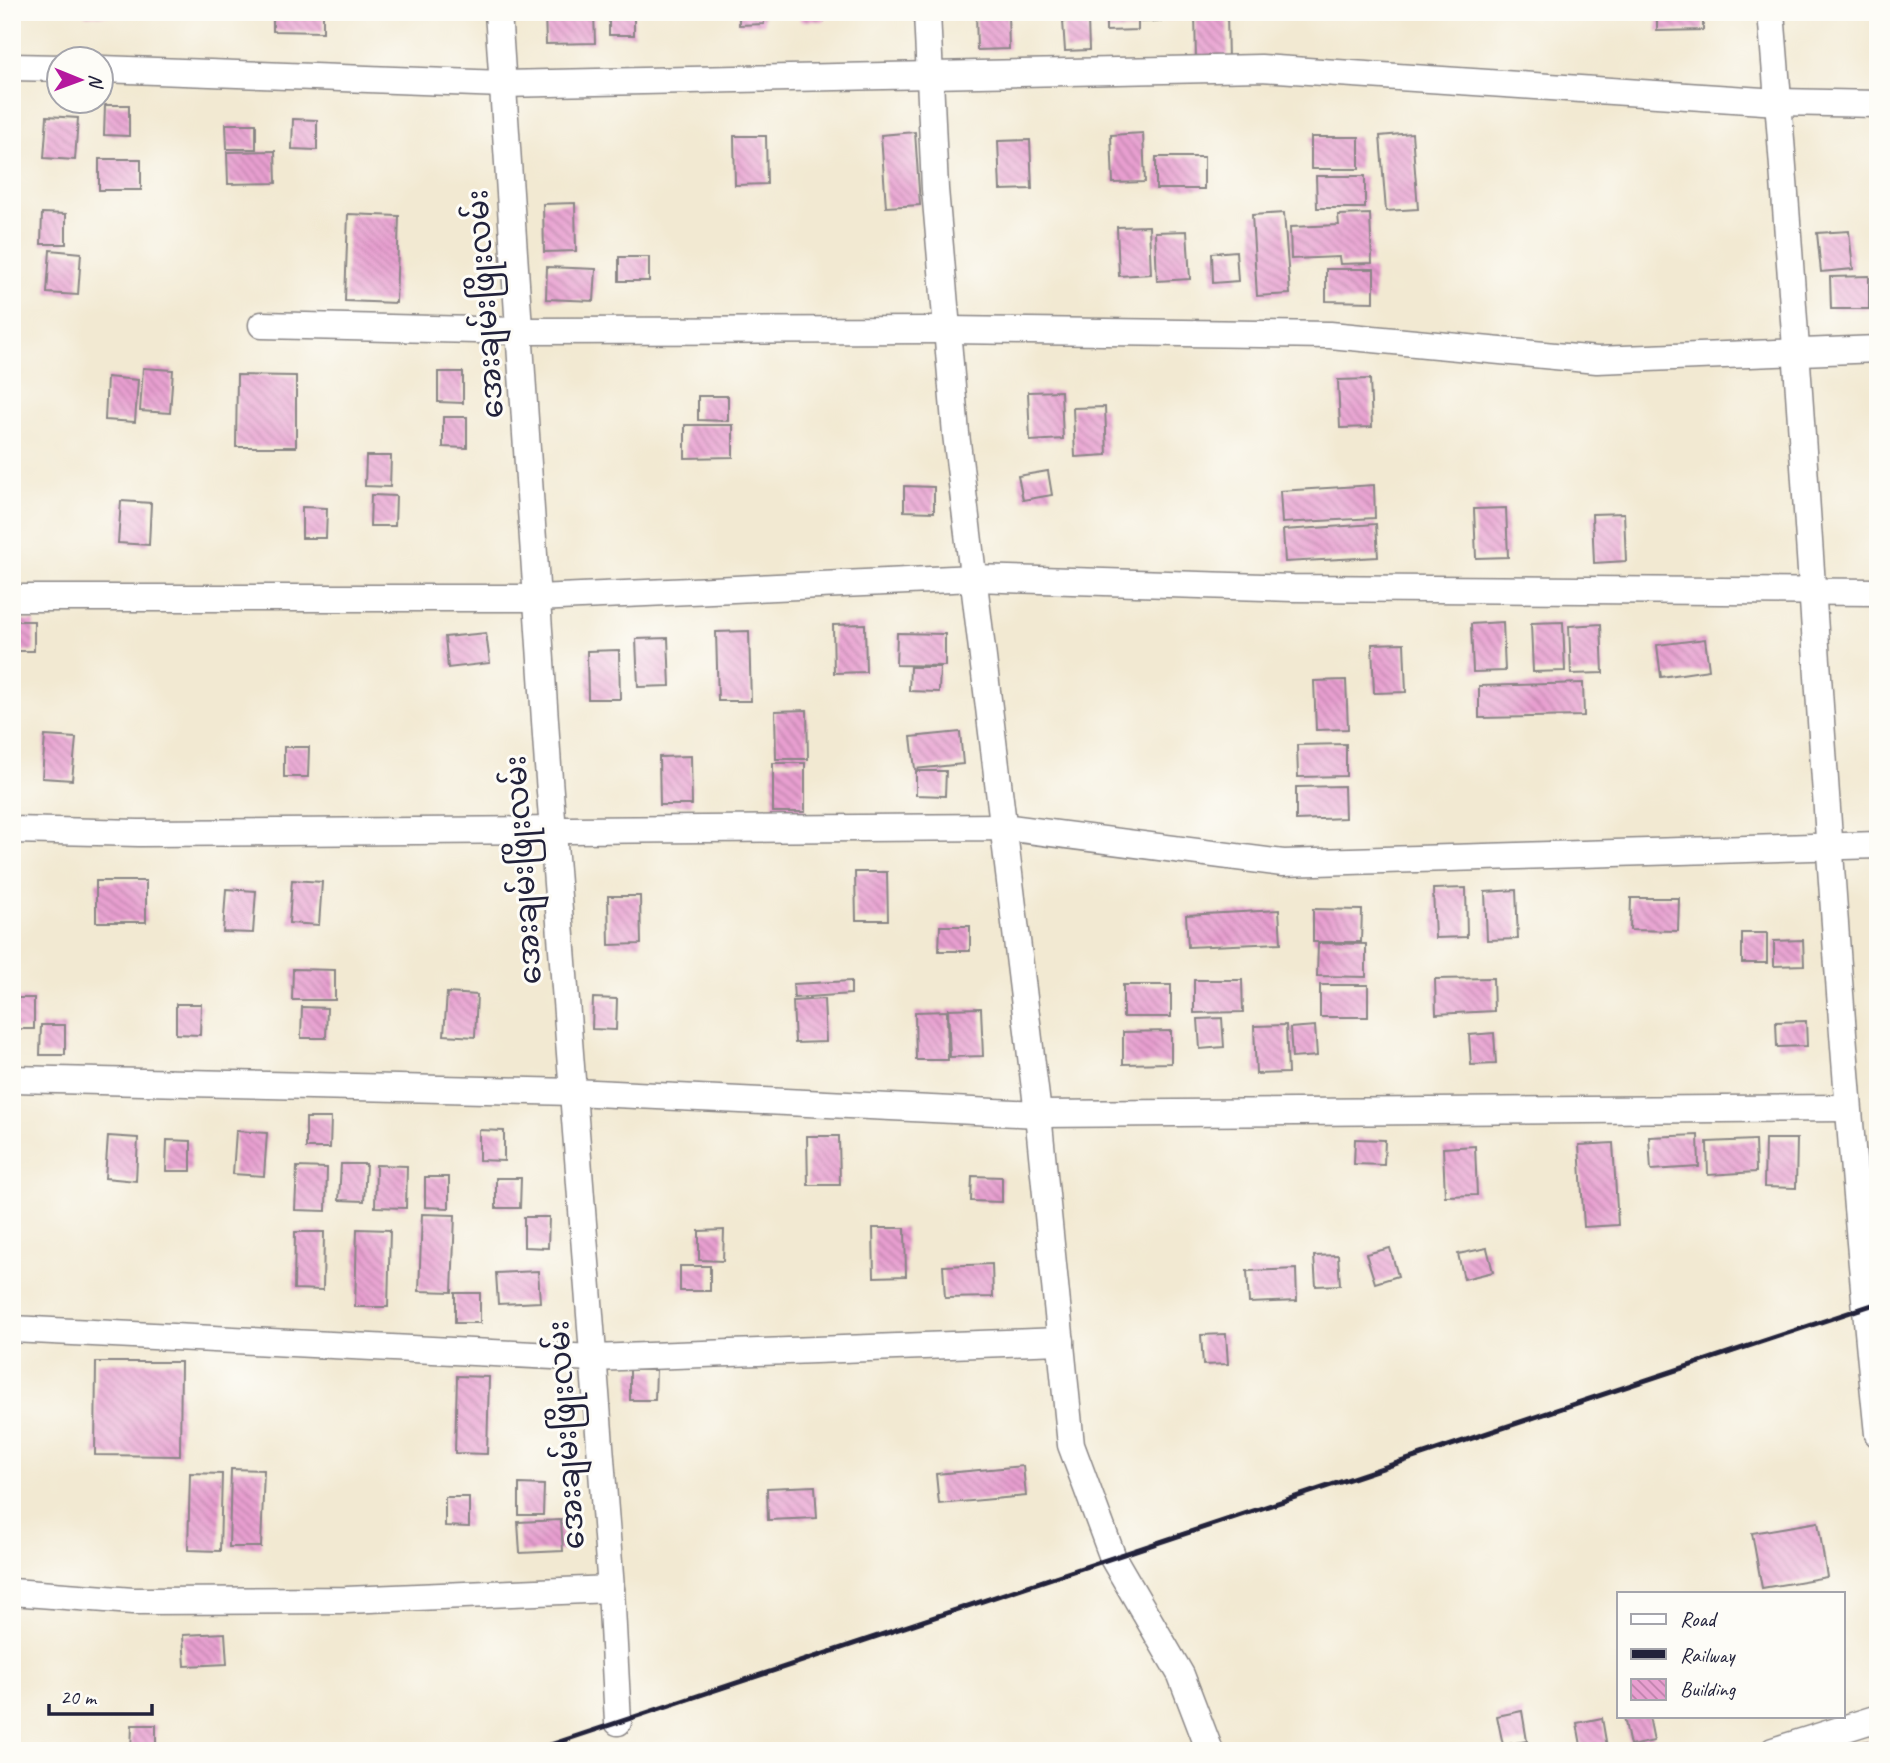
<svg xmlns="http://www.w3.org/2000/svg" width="1890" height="1763" viewBox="0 0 1890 1763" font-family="Caveat,'Noto Sans Myanmar',sans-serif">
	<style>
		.building { fill: url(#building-back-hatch) }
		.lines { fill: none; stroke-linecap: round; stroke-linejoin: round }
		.minor-casing { stroke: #8a8686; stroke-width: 29 }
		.minor { stroke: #fff; stroke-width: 26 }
		.rail { stroke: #22223b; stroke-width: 5 }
		.labels { text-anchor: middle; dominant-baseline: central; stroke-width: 6; stroke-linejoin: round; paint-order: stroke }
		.street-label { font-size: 30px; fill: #22223b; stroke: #fdfcf7 }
	</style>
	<defs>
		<pattern id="building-back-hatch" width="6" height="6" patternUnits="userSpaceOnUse" patternTransform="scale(1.75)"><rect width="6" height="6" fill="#e89fd0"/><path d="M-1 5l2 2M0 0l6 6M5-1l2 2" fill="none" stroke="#bc81aa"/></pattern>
	</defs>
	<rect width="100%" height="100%" fill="#fdfcf7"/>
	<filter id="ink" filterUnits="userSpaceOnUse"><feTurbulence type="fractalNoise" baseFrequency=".0143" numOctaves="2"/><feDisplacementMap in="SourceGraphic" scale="14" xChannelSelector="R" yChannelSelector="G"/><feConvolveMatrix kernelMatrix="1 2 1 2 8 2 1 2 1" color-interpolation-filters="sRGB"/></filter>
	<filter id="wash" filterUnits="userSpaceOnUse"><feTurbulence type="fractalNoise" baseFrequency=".00686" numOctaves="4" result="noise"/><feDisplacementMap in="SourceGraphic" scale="28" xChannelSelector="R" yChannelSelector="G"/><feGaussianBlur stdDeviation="1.57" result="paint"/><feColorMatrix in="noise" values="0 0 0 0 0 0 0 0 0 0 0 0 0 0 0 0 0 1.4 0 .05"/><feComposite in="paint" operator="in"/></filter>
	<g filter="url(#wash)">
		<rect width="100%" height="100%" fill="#f2e9d2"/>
		<g id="blocks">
			<!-- building -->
			<g class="building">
				<polygon points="85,12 115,12 115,15 85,16"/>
				<polygon points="273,12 323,12 323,32 273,31"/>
				<polygon points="545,12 594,12 595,43 546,44"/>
				<rect x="609" y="12" width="25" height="23"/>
				<polygon points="739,12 763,12 764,24 739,25"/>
				<rect x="800" y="12" width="24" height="9"/>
				<polygon points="976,12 1008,12 1009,49 977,50"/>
				<polygon points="1106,12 1138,12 1138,30 1106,31"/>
				<polygon points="1141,12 1190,12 1190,19 1141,22"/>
				<polygon points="1195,12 1227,12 1228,61 1196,62"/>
				<polygon points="1657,12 1703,12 1703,30 1657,31"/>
				<polygon points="1088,20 1089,50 1065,51 1063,21"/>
				<polygon points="105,105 129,105 129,136 104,135"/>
				<polygon points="47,116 78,118 75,160 44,158"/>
				<polygon points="293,119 317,120 317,150 292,149"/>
				<polygon points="226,124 256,124 256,149 227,149"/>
				<polygon points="915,132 920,205 886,207 881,135"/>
				<polygon points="1143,133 1145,182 1113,183 1111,135"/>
				<polygon points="1412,133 1418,209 1386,211 1380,136"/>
				<polygon points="734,136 766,136 767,184 735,185"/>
				<rect x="1311" y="137" width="48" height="32"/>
				<polygon points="1030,140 1032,189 1000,190 998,141"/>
				<polygon points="275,151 276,183 228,184 227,152"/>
				<rect x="1156" y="157" width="48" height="32"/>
				<rect x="99" y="159" width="42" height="31"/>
				<polygon points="1316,176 1365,176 1365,208 1317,208"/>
				<polygon points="575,203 576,251 544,252 543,204"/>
				<polygon points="42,213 66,214 66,244 41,244"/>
				<polygon points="1284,213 1290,294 1257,296 1252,215"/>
				<polygon points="348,214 399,216 396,303 345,301"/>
				<polygon points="1370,214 1372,263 1340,264 1339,257 1291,259 1290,227 1339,225 1338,215"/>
				<polygon points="1149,226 1151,274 1119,276 1117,227"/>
				<polygon points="1187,231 1190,279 1157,281 1155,232"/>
				<polygon points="1849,231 1853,269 1821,272 1817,233"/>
				<polygon points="50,250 81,253 78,295 47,293"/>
				<polygon points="1236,251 1238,281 1213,283 1212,253"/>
				<rect x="619" y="257" width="30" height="24"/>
				<polygon points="547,267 596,269 594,301 546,299"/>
				<polygon points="1326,269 1374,269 1374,302 1326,301"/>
				<polygon points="1869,276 1869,309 1831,309 1830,277"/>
				<polygon points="143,368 173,370 170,413 140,411"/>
				<polygon points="438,372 463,372 463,403 438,402"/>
				<polygon points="237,375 296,376 296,447 236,447"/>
				<polygon points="107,377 138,380 135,422 105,420"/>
				<polygon points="1370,379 1372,427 1340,428 1338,380"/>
				<polygon points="1061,391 1063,439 1030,441 1028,392"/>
				<polygon points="698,396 728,396 728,421 698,420"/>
				<polygon points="1105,407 1107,455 1075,457 1073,408"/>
				<polygon points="443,417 467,417 467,448 443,447"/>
				<polygon points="685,425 733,425 733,457 685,458"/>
				<polygon points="366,456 391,456 390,487 365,486"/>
				<polygon points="1048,471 1052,495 1023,500 1018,476"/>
				<polygon points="1374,485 1375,518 1282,523 1280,491"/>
				<polygon points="904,486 934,487 934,512 904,511"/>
				<polygon points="371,495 396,496 395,526 370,526"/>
				<polygon points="121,501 151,503 149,545 118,543"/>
				<polygon points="302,507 327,508 326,538 302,538"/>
				<polygon points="1506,508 1508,557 1476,558 1474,509"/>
				<polygon points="1624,513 1626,561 1594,563 1592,514"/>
				<polygon points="1376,524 1378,557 1285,562 1283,530"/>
				<rect x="12" y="621" width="22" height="30"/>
				<polygon points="1503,622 1505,671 1473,672 1471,624"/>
				<polygon points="1563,622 1565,671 1533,672 1531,623"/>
				<polygon points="865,624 866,672 834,673 833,625"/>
				<polygon points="1601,624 1603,673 1571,674 1569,626"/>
				<polygon points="749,631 751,701 718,701 716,632"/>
				<polygon points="486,633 490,663 448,668 445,637"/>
				<polygon points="897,633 945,634 945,666 896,665"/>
				<polygon points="668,638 670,686 638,687 636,639"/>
				<polygon points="1705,639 1709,670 1661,677 1657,645"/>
				<polygon points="1404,643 1406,692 1374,693 1372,644"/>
				<polygon points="619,650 620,699 588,699 587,651"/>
				<polygon points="910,667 940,667 939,692 909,691"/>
				<polygon points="1346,680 1348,729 1316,730 1314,681"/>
				<polygon points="1583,683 1584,716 1479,718 1479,686"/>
				<polygon points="807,710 808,759 776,759 775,711"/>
				<polygon points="960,732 963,764 915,769 911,737"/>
				<polygon points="45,736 76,738 72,780 42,778"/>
				<polygon points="1346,744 1346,776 1298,777 1297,745"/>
				<polygon points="284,747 309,747 308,777 284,777"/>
				<polygon points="691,756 692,805 660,805 659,757"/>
				<rect x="773" y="763" width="32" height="49"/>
				<polygon points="916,771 946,771 945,796 916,795"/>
				<polygon points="1344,786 1345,818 1296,820 1296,787"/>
				<polygon points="855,872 887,872 888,920 856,920"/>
				<polygon points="292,880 322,882 319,925 289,923"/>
				<rect x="96" y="881" width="50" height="41"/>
				<polygon points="1466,888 1467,937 1435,938 1433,889"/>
				<polygon points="226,889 256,891 253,933 223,932"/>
				<polygon points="1516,890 1518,939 1487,940 1485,892"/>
				<polygon points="608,896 640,896 641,944 609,945"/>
				<polygon points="1631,898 1679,898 1678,931 1630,930"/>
				<polygon points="1313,909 1362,910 1361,942 1313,942"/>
				<polygon points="1279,910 1281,943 1188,947 1186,915"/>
				<polygon points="940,926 970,926 970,951 939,951"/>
				<rect x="1742" y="933" width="25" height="30"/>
				<polygon points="1803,940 1804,965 1774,966 1774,941"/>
				<polygon points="1318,943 1366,944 1366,977 1317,976"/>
				<polygon points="293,969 335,970 335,1000 292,1000"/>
				<polygon points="1493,978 1494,1011 1436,1014 1435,979"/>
				<polygon points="1194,980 1242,980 1243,1012 1194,1013"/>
				<polygon points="851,981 851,994 794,998 793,984"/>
				<rect x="1123" y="985" width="48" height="32"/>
				<rect x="1320" y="985" width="48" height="32"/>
				<polygon points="447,993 477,995 475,1037 444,1035"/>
				<rect x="12" y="998" width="22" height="31"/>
				<polygon points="593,998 617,999 616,1030 592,1029"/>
				<polygon points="824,999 826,1042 795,1043 793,1001"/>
				<polygon points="176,1004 201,1004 200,1035 176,1034"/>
				<polygon points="302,1007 327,1008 326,1038 301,1038"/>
				<polygon points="981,1008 983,1056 950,1057 948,1009"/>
				<polygon points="947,1011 948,1060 916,1060 915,1012"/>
				<polygon points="1222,1018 1224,1047 1200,1049 1198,1019"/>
				<polygon points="1806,1021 1807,1046 1777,1047 1776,1022"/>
				<polygon points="41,1025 65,1025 65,1055 40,1055"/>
				<polygon points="1286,1025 1288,1073 1256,1074 1254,1026"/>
				<polygon points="1315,1026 1317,1056 1292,1058 1290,1028"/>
				<polygon points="1171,1031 1171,1063 1123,1064 1123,1032"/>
				<polygon points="1494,1033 1496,1064 1471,1065 1469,1035"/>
				<polygon points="306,1118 331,1118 330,1148 306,1148"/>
				<polygon points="479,1130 504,1131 504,1161 479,1160"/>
				<polygon points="236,1131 267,1133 264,1176 233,1174"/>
				<polygon points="1698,1135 1699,1167 1651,1170 1649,1137"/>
				<polygon points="108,1136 138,1138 136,1181 105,1178"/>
				<polygon points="807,1136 839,1136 840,1185 808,1185"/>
				<polygon points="1355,1139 1385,1140 1384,1165 1354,1164"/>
				<polygon points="1765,1139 1797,1139 1796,1188 1764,1187"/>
				<polygon points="167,1140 191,1141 191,1171 166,1171"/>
				<polygon points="1755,1140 1756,1172 1708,1175 1707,1142"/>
				<polygon points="1613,1143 1618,1225 1584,1227 1579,1145"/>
				<polygon points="1475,1146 1477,1195 1445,1196 1443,1148"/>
				<polygon points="341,1164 366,1164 364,1201 339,1200"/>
				<polygon points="376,1165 407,1166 406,1208 375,1207"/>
				<polygon points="297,1167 327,1168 326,1211 295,1210"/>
				<polygon points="972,1176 1002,1177 1002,1202 971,1201"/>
				<polygon points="425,1177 449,1177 449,1208 425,1207"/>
				<polygon points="496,1178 521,1178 520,1208 496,1208"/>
				<polygon points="422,1214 455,1215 452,1292 419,1291"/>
				<polygon points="524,1217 549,1217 548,1248 524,1247"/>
				<polygon points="873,1228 905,1228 906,1276 874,1277"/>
				<polygon points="357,1229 390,1230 388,1307 355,1307"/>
				<polygon points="724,1230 723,1261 699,1260 699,1231"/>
				<polygon points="295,1232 324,1232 323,1290 294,1289"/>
				<polygon points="1390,1248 1398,1276 1375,1283 1366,1254"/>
				<polygon points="1487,1248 1493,1272 1464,1279 1458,1254"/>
				<polygon points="1338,1255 1340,1285 1316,1286 1314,1256"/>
				<polygon points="992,1264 993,1297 945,1298 943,1266"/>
				<rect x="680" y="1266" width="30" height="25"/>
				<polygon points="1296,1269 1297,1301 1249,1303 1247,1271"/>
				<polygon points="538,1271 540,1302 498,1304 496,1273"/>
				<rect x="455" y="1293" width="25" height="30"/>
				<polygon points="1226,1334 1228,1364 1203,1365 1201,1335"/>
				<polygon points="96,1362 181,1362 180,1456 95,1455"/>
				<polygon points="630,1370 656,1370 655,1400 630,1400"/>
				<polygon points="457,1376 489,1377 487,1454 455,1453"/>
				<polygon points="1023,1466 1026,1496 939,1504 936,1474"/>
				<polygon points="231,1469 264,1470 261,1547 229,1547"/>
				<polygon points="190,1473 222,1474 220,1551 188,1550"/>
				<polygon points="519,1484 544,1485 543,1515 519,1515"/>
				<polygon points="815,1486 817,1518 768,1520 767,1488"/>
				<polygon points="445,1497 469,1497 469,1527 445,1526"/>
				<polygon points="561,1520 563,1551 520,1553 518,1522"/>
				<polygon points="1818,1522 1827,1577 1762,1588 1752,1533"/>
				<polygon points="225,1633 227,1664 185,1666 183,1635"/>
				<polygon points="1522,1711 1527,1741 1503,1745 1497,1716"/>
				<polygon points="1649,1716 1654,1741 1630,1746 1624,1717"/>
				<polygon points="1602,1718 1607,1747 1582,1751 1577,1723"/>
				<polygon points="132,1725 156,1725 156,1751 131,1751"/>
				<polygon points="1867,1741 1869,1751 1844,1751 1843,1746"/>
			</g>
		</g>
	</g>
	<g filter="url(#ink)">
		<use href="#blocks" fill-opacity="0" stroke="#8a8686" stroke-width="2"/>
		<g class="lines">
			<!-- minor casing -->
			<g class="minor-casing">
				<g id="minor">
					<polyline points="498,12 548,766 611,1589 618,1722"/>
					<polyline points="927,12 935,189 956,434 1038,1114 1071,1445 1113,1558 1181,1675 1210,1751"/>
					<path d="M1771,12C1810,486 1830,961 1878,1434"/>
					<polyline points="12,67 60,68"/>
					<polyline points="102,69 503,84 1261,68 1778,102 1878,104"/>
					<polyline points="262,325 520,331 947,330 1330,335 1597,360 1878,349"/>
					<polyline points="12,598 537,598 974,578 1293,588 1878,592"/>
					<polyline points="12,830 139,833 1004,827 1283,863 1878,845"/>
					<polyline points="12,1079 573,1092 1038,1114 1848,1108"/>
					<polyline points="12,1329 593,1358 1061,1341"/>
					<polyline points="12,1592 133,1601 346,1600 611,1589"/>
					<polyline points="1773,1751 1878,1718"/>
				</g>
			</g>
			<!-- minor -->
			<use href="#minor" class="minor"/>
			<!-- rail -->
			<polyline class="rail" points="532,1751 1878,1303"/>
		</g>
	</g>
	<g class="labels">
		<!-- street labels -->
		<g class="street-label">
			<text transform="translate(485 304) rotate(-94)">အေးချမ်းဖြိုးလမ်း</text>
			<text transform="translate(523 870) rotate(-94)">အေးချမ်းဖြိုးလမ်း</text>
			<text transform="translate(566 1435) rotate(-94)">အေးချမ်းဖြိုးလမ်း</text>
		</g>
	</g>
	<!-- margin -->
	<rect width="1890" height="1763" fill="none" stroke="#fdfcf7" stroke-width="42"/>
	<!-- legend -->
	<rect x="1617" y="1592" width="228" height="126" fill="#fdfcf7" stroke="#a5a5ac" stroke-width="2"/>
	<rect x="1631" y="1614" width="35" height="10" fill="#ffffff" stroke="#a5a5ac" stroke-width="2"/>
	<text x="1680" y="1626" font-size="21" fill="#22223b">Road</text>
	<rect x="1631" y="1649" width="35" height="10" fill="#22223b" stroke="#a5a5ac" stroke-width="2"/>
	<text x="1680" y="1662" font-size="21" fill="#22223b">Railway</text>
	<rect x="1631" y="1679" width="35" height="21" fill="url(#building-back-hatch)" stroke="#a5a5ac" stroke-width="2"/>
	<text x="1680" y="1696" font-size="21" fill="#22223b">Building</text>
	<!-- north arrow -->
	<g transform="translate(80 80) rotate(91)"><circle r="33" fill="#fdfcf7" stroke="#a5a5ac" stroke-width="2"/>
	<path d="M0-5L12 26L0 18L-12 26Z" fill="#b5179e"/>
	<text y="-10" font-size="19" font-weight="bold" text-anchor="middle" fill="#22223b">N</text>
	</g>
	<!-- scale -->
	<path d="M49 1704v10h103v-10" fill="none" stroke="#22223b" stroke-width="3.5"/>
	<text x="60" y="1704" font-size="21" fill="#22223b" stroke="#fdfcf7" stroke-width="5" paint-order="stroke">20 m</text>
</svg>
